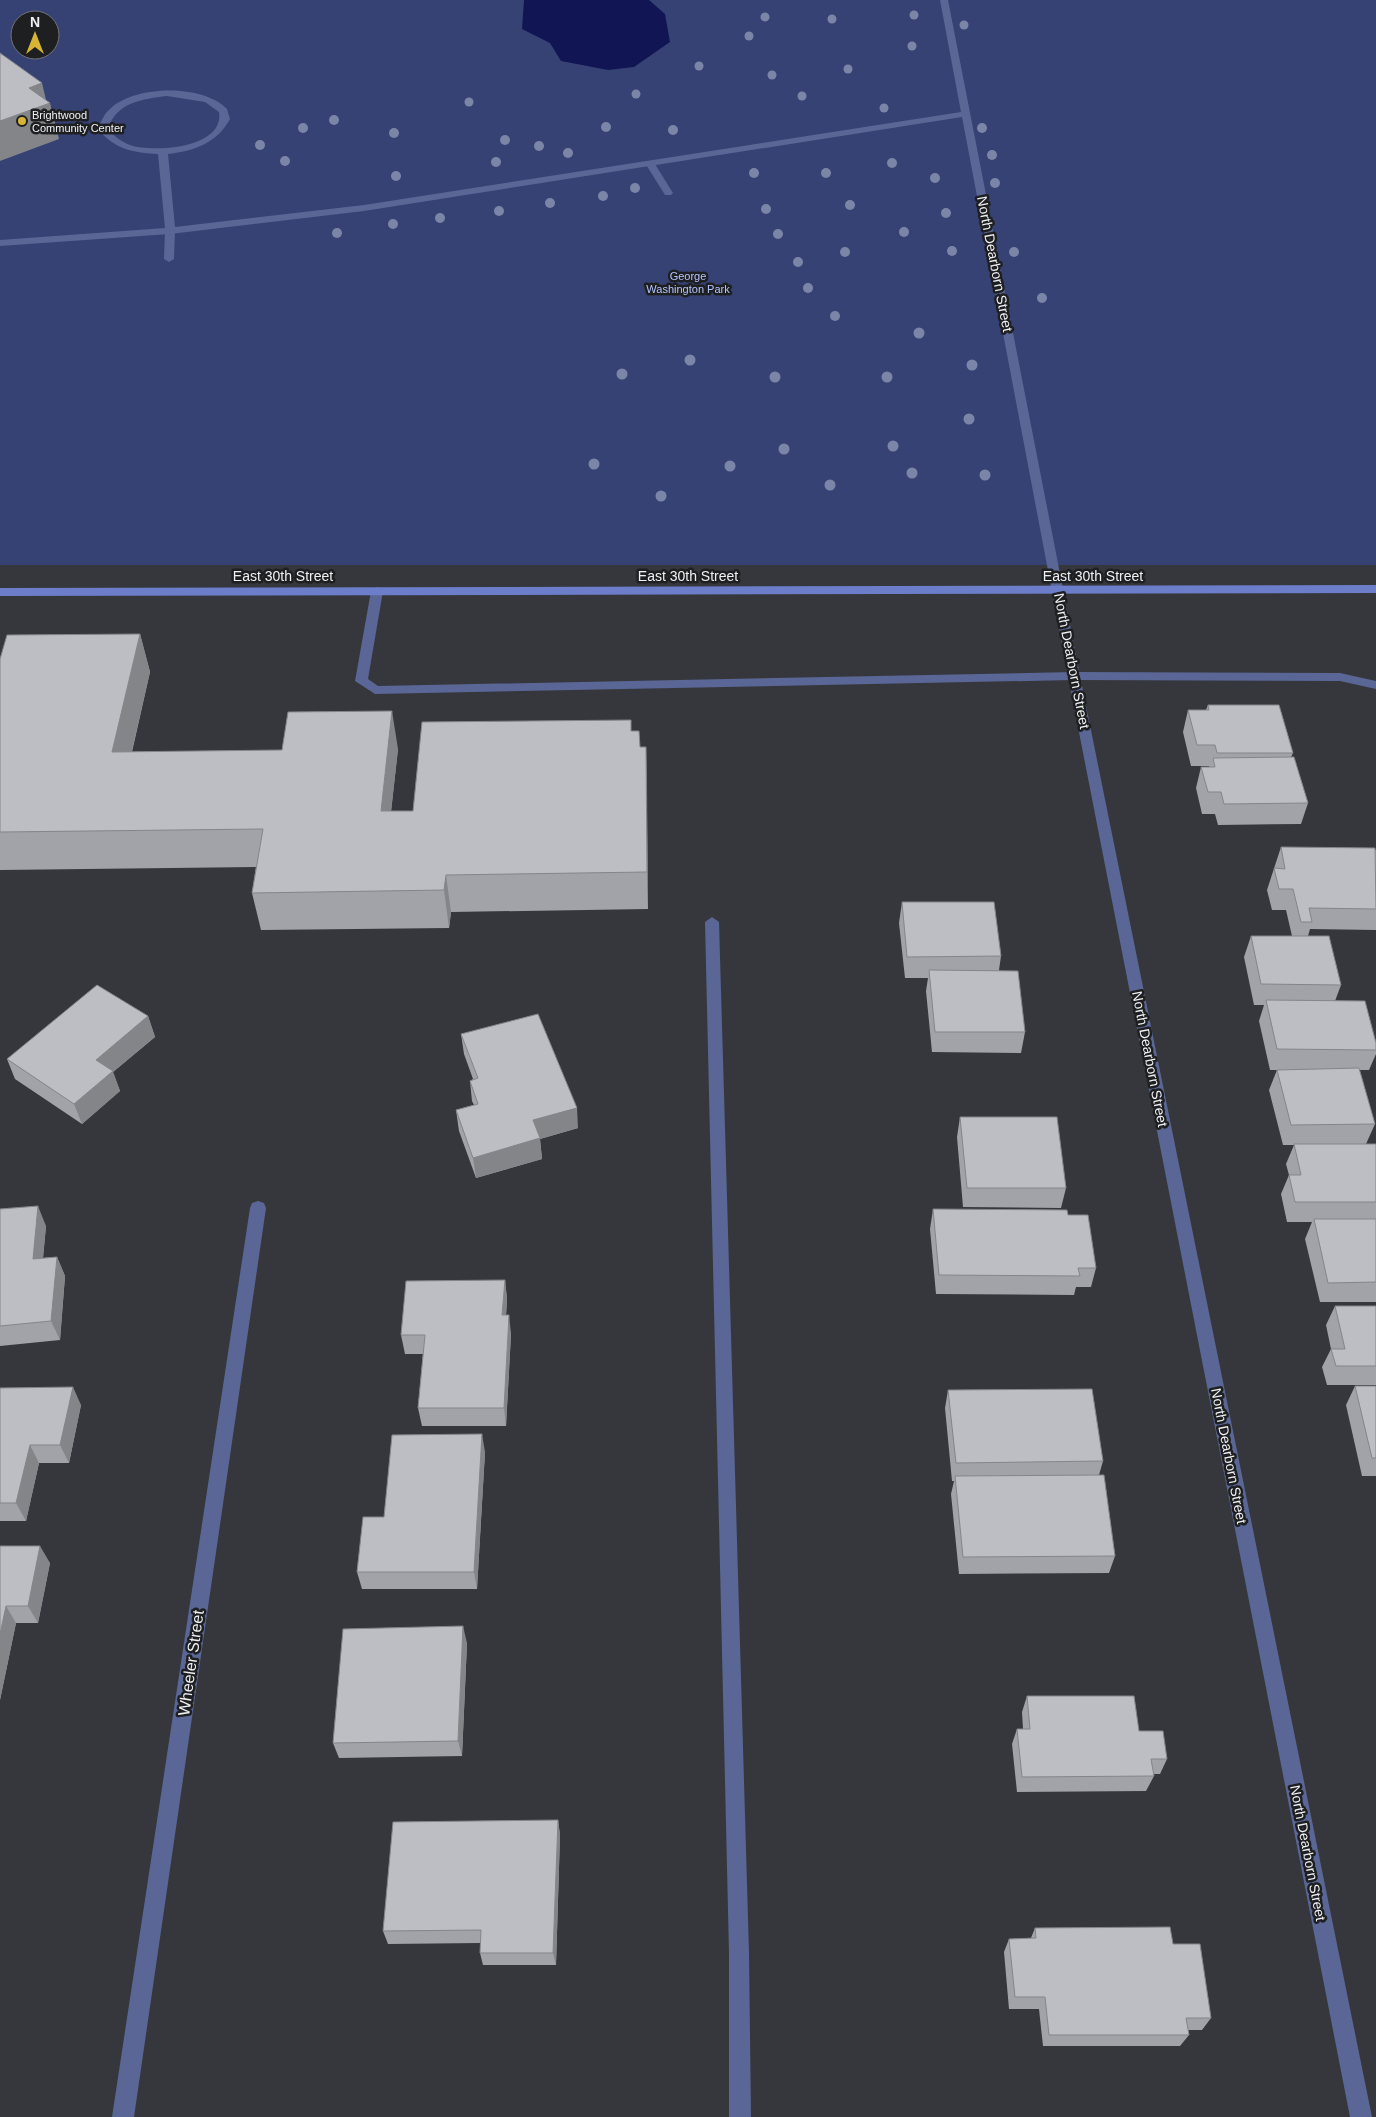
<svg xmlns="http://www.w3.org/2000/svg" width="1376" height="2117" viewBox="0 0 1376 2117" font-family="Arial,sans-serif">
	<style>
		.green { fill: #374274; fill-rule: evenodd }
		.water { fill: #121553 }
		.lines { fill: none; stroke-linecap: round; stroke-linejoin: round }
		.lane { fill: #5a6695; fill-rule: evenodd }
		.street { fill: #5a6695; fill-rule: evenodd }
		.secondary { fill: #6c7ec9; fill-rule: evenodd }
		.tree { fill: #7b85a7 }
		.wall { fill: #a2a3a9 }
		.shaded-wall { fill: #848589 }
		.building { fill: #bcbec4; stroke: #848589 }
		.poi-dot { fill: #d8b434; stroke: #1e1f21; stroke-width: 2 }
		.labels { text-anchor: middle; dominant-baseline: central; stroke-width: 5; stroke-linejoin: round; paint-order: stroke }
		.far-poi-label { font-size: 11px; fill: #eff0f4; stroke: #1e1f21; text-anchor: start }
		.far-park-label { font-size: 11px; fill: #b4c4fe; stroke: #1e1f21 }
		.street-label { font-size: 14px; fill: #eff0f4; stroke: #1e1f21 }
		.near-street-label { font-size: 16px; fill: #eff0f4; stroke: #1e1f21 }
	</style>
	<rect width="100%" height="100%" fill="#36373c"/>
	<!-- green -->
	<path class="green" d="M0,0H1376V565H0ZM20,20H50V50H20Z"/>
	<!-- water -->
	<polygon class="water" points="524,0 649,0 665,14 670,42 634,67 608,70 561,61 550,43 522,29"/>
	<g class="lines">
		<!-- lane -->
		<g class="lane">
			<polygon points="647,161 653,161 673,193 671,195 665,195 645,163"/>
			<polygon points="170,228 175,231 174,259 169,262 164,259 165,231"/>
			<polygon points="377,587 383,591 368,679 378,686 1074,672 1340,673 1376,681 1376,689 1340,681 1074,680 375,694 355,681 371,591"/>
			<polygon points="712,917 719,922 749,1953 751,2117 729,2117 729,1953 705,922"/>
		</g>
		<!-- street -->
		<g class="street">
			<path d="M940,0H948L1080,676L1372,2117H1350L1068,676L962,117L364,211L170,234L0,246V240L165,228L158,154C134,153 114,149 98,129C101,121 104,114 110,109C135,85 203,84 227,109L230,119C217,143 194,151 168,154L175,227L364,205L961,112ZM167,96L205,102L219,112C225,148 153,153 130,145C120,141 114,136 108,129C116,102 143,99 167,96Z"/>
			<polygon points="258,1201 264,1203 266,1208 134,2117 112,2117 250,1208 252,1203"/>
		</g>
		<!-- secondary -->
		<polygon class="secondary" points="1376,585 1376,593 0,596 0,588"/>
	</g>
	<!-- trees -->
	<g class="tree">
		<circle cx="914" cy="15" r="4.5"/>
		<circle cx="765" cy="17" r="4.5"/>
		<circle cx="832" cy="19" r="4.5"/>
		<circle cx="964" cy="25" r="4.5"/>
		<circle cx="749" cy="36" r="4.5"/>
		<circle cx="912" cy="46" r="4.5"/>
		<circle cx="699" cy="66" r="4.5"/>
		<circle cx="848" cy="69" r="4.5"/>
		<circle cx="772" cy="75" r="4.5"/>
		<circle cx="636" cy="94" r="4.5"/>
		<circle cx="802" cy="96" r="4.5"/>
		<circle cx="469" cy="102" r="4.5"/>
		<circle cx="884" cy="108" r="4.5"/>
		<circle cx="334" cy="120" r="5"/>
		<circle cx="606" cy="127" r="5"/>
		<circle cx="303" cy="128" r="5"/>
		<circle cx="982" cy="128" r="5"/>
		<circle cx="673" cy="130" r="5"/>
		<circle cx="394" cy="133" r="5"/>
		<circle cx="505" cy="140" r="5"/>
		<circle cx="260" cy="145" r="5"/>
		<circle cx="539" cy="146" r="5"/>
		<circle cx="568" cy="153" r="5"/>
		<circle cx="992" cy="155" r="5"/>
		<circle cx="285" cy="161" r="5"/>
		<circle cx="496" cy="162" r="5"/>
		<circle cx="892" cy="163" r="5"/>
		<circle cx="754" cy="173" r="5"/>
		<circle cx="826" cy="173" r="5"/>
		<circle cx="396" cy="176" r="5"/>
		<circle cx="935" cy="178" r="5"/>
		<circle cx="995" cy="183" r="5"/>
		<circle cx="635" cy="188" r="5"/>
		<circle cx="603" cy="196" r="5"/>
		<circle cx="550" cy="203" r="5"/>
		<circle cx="850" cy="205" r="5"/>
		<circle cx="766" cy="209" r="5"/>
		<circle cx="499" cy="211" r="5"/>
		<circle cx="946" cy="213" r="5"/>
		<circle cx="440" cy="218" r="5"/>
		<circle cx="393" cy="224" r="5"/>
		<circle cx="904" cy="232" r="5"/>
		<circle cx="337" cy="233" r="5"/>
		<circle cx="778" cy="234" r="5"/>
		<circle cx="952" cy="251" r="5"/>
		<circle cx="845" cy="252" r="5"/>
		<circle cx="1014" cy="252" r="5"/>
		<circle cx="798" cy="262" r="5"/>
		<circle cx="808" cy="288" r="5"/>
		<circle cx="1042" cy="298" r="5"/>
		<circle cx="835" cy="316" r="5"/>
		<circle cx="919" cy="333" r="5.5"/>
		<circle cx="690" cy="360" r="5.5"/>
		<circle cx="972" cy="365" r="5.5"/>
		<circle cx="622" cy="374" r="5.5"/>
		<circle cx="775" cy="377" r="5.5"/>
		<circle cx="887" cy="377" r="5.5"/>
		<circle cx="969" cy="419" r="5.5"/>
		<circle cx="893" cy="446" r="5.5"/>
		<circle cx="784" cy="449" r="5.5"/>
		<circle cx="594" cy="464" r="5.5"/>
		<circle cx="730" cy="466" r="5.5"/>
		<circle cx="912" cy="473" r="5.5"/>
		<circle cx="985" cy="475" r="5.5"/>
		<circle cx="830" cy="485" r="5.5"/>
		<circle cx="661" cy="496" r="5.5"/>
	</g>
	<!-- wall -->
	<g class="wall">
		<polygon points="140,634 150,672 132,752 398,749 391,811 413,811 631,731 640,747 646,747 648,909 451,912 449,928 261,930 252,893 256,867 0,870 0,659"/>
		<polygon points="1208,705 1293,753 1291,757 1308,803 1301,824 1218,825 1215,814 1202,814 1196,788 1201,767 1209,767 1209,766 1191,766 1183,732 1188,710 1206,710"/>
		<polygon points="1281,847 1376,850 1376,930 1310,929 1308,936 1341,985 1335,1001 1376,1043 1376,1054 1369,1070 1359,1070 1375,1124 1366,1144 1376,1144 1376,1302 1320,1302 1305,1239 1312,1222 1287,1222 1281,1194 1289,1175 1286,1164 1294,1145 1283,1145 1269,1090 1277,1070 1286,1070 1270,1070 1259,1021 1264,1005 1254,1005 1244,957 1251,936 1292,936 1286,910 1272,910 1267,890"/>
		<polygon points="902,902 1001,956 999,970 1025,1032 1021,1053 932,1052 926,991 928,978 905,978 899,923"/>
		<polygon points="148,1016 155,1037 113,1072 120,1091 82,1124 15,1079 7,1059"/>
		<polygon points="461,1034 578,1128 540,1139 542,1159 476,1178 459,1131 456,1110 474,1105 472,1101 470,1081 473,1079 464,1054"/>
		<polygon points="960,1117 1066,1188 1061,1208 963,1207 957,1137"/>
		<polygon points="0,1209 46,1226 43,1258 57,1257 65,1276 60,1340 0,1346"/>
		<polygon points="933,1209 1068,1215 1096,1268 1091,1287 1076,1287 1074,1295 936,1294 930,1229"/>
		<polygon points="505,1280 507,1299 506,1315 511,1334 506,1426 422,1426 418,1408 423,1354 405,1354 401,1335"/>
		<polygon points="1335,1306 1376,1306 1376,1385 1327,1385 1322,1367 1331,1349 1326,1325"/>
		<polygon points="1355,1386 1376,1386 1376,1476 1362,1476 1346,1405"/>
		<polygon points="0,1388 81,1405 69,1463 39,1463 26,1521 0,1521"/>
		<polygon points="948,1390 1103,1461 1099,1475 1115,1556 1109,1573 959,1574 951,1494 954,1481 952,1481 945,1408"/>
		<polygon points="485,1452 477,1589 362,1589 357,1572 384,1517"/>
		<polygon points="0,1546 50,1563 38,1623 16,1623 0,1700"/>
		<polygon points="467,1643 462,1756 339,1758 333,1743"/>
		<polygon points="1027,1696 1167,1759 1160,1774 1153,1774 1154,1776 1146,1791 1017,1792 1012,1744 1017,1729 1023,1729 1022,1712"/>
		<polygon points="558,1820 560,1835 556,1965 483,1965 480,1953 480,1943 388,1944 383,1931"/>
		<polygon points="1035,1928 1173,1944 1211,2018 1202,2030 1188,2030 1189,2035 1180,2046 1043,2046 1039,2009 1009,2009 1004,1952 1009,1939 1031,1938"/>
	</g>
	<!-- shaded-wall -->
	<g class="shaded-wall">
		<polygon points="42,83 47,104 50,103 59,139 0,161 0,121 29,88"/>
		<polygon points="140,634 150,672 123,789 112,752"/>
		<polygon points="392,711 398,749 387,849 381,811"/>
		<polygon points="646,747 647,785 648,909 647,872"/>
		<polygon points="446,875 451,912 449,928 444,890"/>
		<polygon points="148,1016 155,1037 113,1072 120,1091 82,1124 74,1104 96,1060"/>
		<polygon points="577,1108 578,1128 540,1139 542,1159 476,1178 473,1158 533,1120"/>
		<polygon points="38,1206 46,1226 41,1279 33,1259"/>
		<polygon points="57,1257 65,1276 60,1340 51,1321"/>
		<polygon points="505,1280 507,1299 505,1334 502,1315"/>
		<polygon points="509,1315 511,1334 506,1426 504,1408"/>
		<polygon points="73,1387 81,1405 69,1463 60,1445"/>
		<polygon points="482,1434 485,1452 477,1589 474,1572"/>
		<polygon points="30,1445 39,1463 26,1521 16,1503"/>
		<polygon points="40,1546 50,1563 38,1623 28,1606"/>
		<polygon points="6,1606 16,1623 0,1700 0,1634"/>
		<polygon points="463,1626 467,1643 462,1756 458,1741"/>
		<polygon points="558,1820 560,1835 556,1965 553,1953"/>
	</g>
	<!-- building -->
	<g class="building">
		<polygon points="0,53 42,83 29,88 50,103 0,121"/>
		<polygon points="140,634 112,752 282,750 288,712 392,711 381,811 413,811 422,722 631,720 631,731 639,731 640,747 646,747 647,872 446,875 444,890 252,893 263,829 0,832 0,659 7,635"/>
		<polygon points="1208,705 1279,705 1293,753 1217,753 1215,745 1197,745 1188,710 1209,710"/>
		<polygon points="1294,757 1308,803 1224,804 1221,792 1208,792 1201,767 1215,767 1213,758"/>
		<polygon points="1281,847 1375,848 1376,909 1309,908 1312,922 1301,922 1293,889 1279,889 1274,868 1285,869"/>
		<polygon points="902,902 994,902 1001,956 907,957"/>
		<polygon points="1251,936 1329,936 1341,985 1261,984"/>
		<polygon points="929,970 1018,971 1025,1032 935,1032"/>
		<polygon points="97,985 148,1016 96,1060 113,1071 74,1104 7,1059"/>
		<polygon points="1266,1000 1365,1001 1376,1043 1376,1050 1277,1049"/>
		<polygon points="538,1014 577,1108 533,1120 540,1138 473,1158 456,1110 478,1104 470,1081 478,1078 461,1034"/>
		<polygon points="1359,1068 1375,1124 1291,1125 1277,1070"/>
		<polygon points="960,1117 1057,1117 1066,1188 967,1188"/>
		<polygon points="1294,1144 1376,1144 1376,1202 1295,1202 1289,1175 1301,1175"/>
		<polygon points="38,1206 33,1259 57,1257 51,1321 0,1326 0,1209"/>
		<polygon points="933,1209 1067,1210 1068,1215 1088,1215 1096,1268 1078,1268 1080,1276 939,1275"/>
		<polygon points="1314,1219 1376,1219 1376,1282 1328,1283"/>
		<polygon points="505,1280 502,1315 509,1315 504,1408 418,1408 425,1335 401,1335 406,1281"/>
		<polygon points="1335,1306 1376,1306 1376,1366 1336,1366 1331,1349 1345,1349"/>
		<polygon points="1355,1386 1376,1386 1376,1458 1372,1458"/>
		<polygon points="73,1387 60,1445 30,1445 16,1503 0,1503 0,1388"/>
		<polygon points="1092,1389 1103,1461 956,1463 948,1390"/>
		<polygon points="482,1434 474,1572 357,1572 363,1517 384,1517 392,1435"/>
		<polygon points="1104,1475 1115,1556 963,1557 955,1476"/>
		<polygon points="0,1546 40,1546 28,1606 6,1606 0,1634"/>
		<polygon points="463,1626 458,1741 333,1743 343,1629"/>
		<polygon points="1027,1696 1134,1696 1139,1731 1163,1731 1167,1759 1151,1759 1154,1776 1022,1777 1017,1729 1030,1729"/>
		<polygon points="558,1820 553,1953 480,1953 481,1930 383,1931 393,1822"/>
		<polygon points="1170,1927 1173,1944 1200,1944 1211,2018 1186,2018 1189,2035 1049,2035 1045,1997 1015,1997 1009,1939 1036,1938 1035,1928"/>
	</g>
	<!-- markers -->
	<circle class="poi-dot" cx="22" cy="121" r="5"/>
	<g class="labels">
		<!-- far-poi labels -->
		<g class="far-poi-label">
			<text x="32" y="115">Brightwood<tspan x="32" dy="13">Community Center</tspan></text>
		</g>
		<!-- far-park labels -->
		<g class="far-park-label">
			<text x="688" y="276">George<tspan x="688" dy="13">Washington Park</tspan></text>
		</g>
		<!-- street labels -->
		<g class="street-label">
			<text transform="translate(995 264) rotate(79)">North Dearborn Street</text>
			<text x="283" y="576">East 30th Street</text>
			<text x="688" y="576">East 30th Street</text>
			<text x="1093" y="576">East 30th Street</text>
			<text transform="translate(1072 661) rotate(79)">North Dearborn Street</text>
			<text transform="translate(1150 1059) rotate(79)">North Dearborn Street</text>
			<text transform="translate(1229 1456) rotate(79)">North Dearborn Street</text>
			<text transform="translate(1308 1853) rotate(79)">North Dearborn Street</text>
		</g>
		<!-- near-street labels -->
		<g class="near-street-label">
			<text transform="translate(191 1663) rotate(-82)">Wheeler Street</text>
		</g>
	</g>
	<!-- north arrow -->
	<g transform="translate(35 35)"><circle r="24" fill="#1e1f21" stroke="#727375"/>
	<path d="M0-4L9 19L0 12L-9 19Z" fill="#d8b434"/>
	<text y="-8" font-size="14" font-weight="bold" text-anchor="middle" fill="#eff0f4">N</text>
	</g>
</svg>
